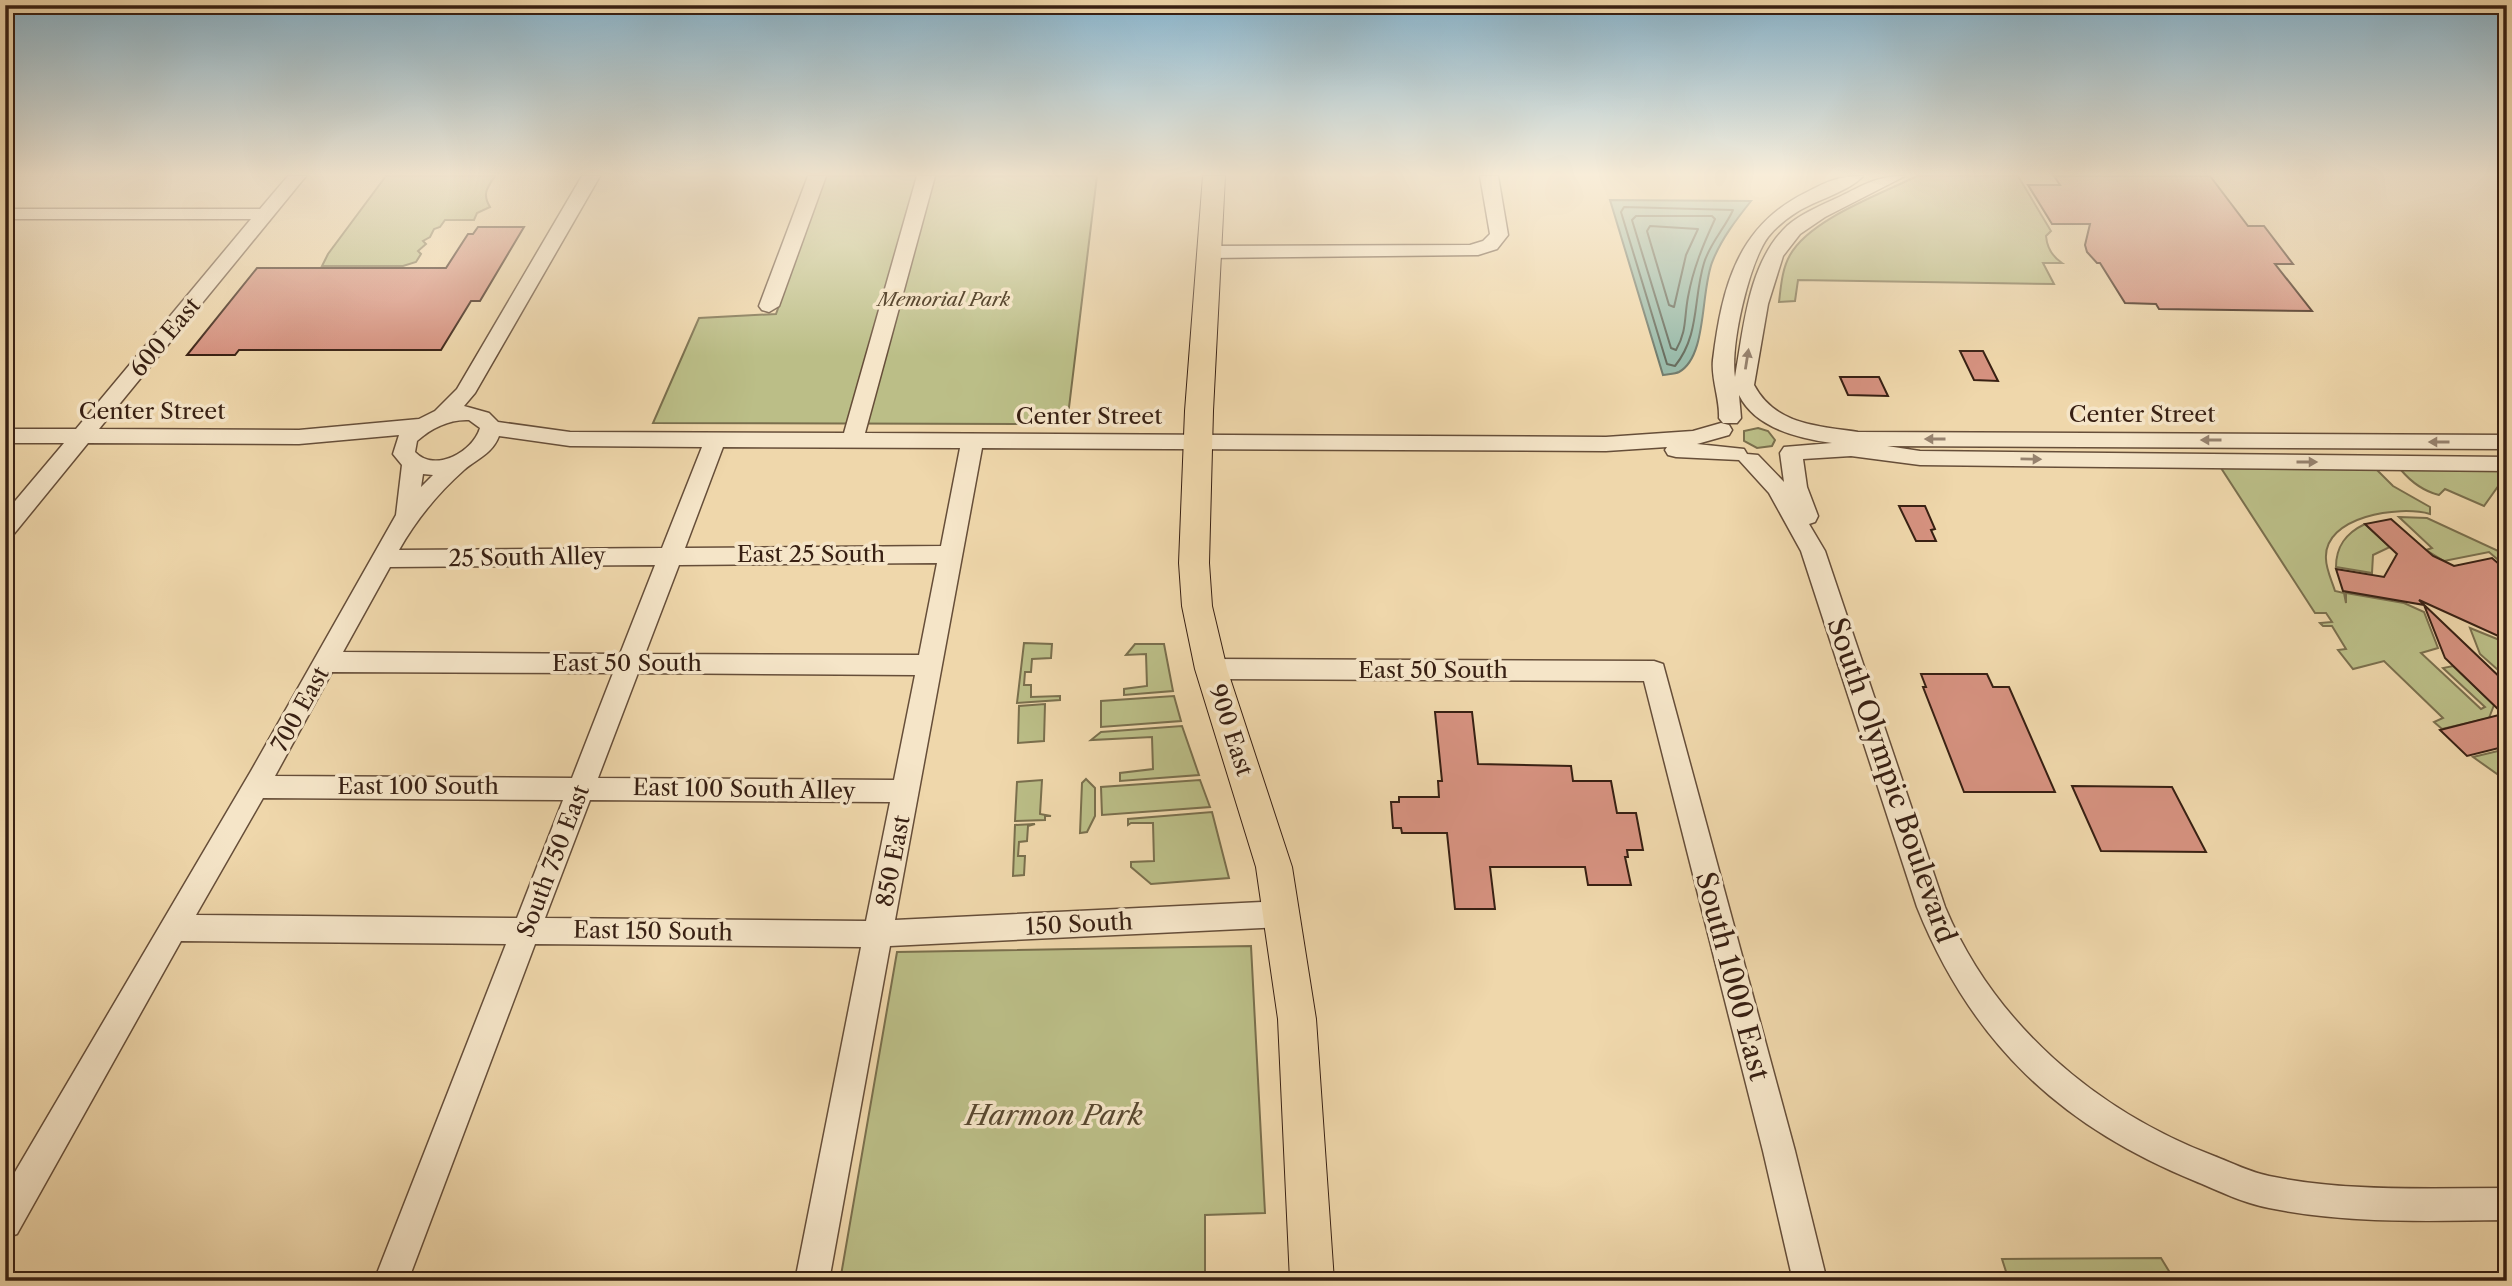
<svg xmlns="http://www.w3.org/2000/svg" width="2512" height="1286" viewBox="0 0 2512 1286" font-family="'Libre Caslon Text',serif">
	<style>
		.green { fill: #bbbe87; stroke: #7a6f4d; stroke-width: 2 }
		.water { fill: #9abaa9; stroke: #737c6d; stroke-width: 2 }
		.lines { fill: none; stroke-linecap: round; stroke-linejoin: round }
		.shore { stroke: #696d5e; stroke-width: 2 }
		.building { fill: #d69280; stroke: #382013; stroke-width: 2 }
		.minor-casing { stroke: #664e39; stroke-width: 3 }
		.major-casing { stroke: #382013; stroke-width: 2 }
		.minor { fill: #f5e5c8; fill-rule: evenodd }
		.major { fill: #efd7ab; fill-rule: evenodd }
		.oneway { fill: #96826e }
		.labels { text-anchor: middle; dominant-baseline: central; stroke-width: 7; stroke-linejoin: round; paint-order: stroke }
		.far-park-label { font-size: 19px; font-style: italic; fill: #594830; stroke: #f5e5c8 }
		.street-label { font-size: 23px; fill: #382013; stroke: #f5e5c8 }
		.near-street-label { font-size: 28px; fill: #382013; stroke: #f5e5c8 }
		.near-park-label { font-size: 28px; font-style: italic; fill: #594830; stroke: #f5e5c8 }
	</style>
	<rect width="100%" height="100%" fill="#efd7ab"/>
	<filter id="stains"><feTurbulence type="fractalNoise" baseFrequency=".00286" numOctaves="4"/><feColorMatrix values="0 0 0 0 .2 0 0 0 0 .09 0 0 0 0 .02 0 0 0 .5 -.17"/></filter>
	<radialGradient id="worn" r=".72"><stop offset=".6" stop-color="#630" stop-opacity="0"/><stop offset="1" stop-color="#630" stop-opacity=".3"/></radialGradient>
	<!-- green -->
	<g class="green">
		<path d="M386,176H495C487,188 482,194 490,207L477,213L474,220H445L440,227L434,229L430,237L423,241L426,244L418,251L421,254L416,262L403,266H322L328,254Z"/>
		<polygon points="825,176 1097,176 1067,424 653,423 699,318 776,314"/>
		<path d="M1917,176H2018L2051,231L2046,236C2047,247 2053,257 2062,263H2043L2054,284L1798,280L1795,301L1779,302C1781,286 1782,269 1790,255C1810,219 1881,194 1917,176Z"/>
		<polygon points="1758,428 1768,431 1775,440 1772,446 1757,448 1744,441 1744,431"/>
		<path d="M2221,468L2376,469L2393,486L2430,507V514C2400,505 2323,516 2326,559C2326,569 2332,581 2335,591L2344,593L2346,603V593L2404,603L2424,612L2438,648L2421,653L2481,709L2485,707L2443,668L2453,666L2494,705L2489,718L2442,729L2434,722L2443,718L2384,661L2353,669L2338,650L2346,649L2332,626H2323L2320,623L2332,622L2326,613H2315Z"/>
		<path d="M2403,468L2507,469V479L2504,478L2484,506L2445,489L2439,495C2423,491 2412,483 2401,470Z"/>
		<polygon points="2399,517 2427,518 2507,555 2504,565 2489,552 2444,561 2426,550 2432,548"/>
		<path d="M2365,524L2390,547L2373,555L2372,573L2336,567C2336,546 2346,533 2365,524Z"/>
		<polygon points="2470,628 2507,643 2507,678 2480,654"/>
		<polygon points="1024,643 1052,644 1051,658 1032,659 1031,672 1025,672 1024,685 1031,685 1031,697 1060,696 1060,700 1017,703"/>
		<polygon points="1135,644 1164,644 1173,691 1124,695 1124,689 1147,686 1146,654 1126,655"/>
		<polygon points="1174,696 1181,721 1101,727 1101,701"/>
		<polygon points="1045,704 1044,741 1018,743 1019,706"/>
		<polygon points="1182,726 1199,775 1120,781 1120,773 1153,769 1152,737 1091,740 1101,732"/>
		<polygon points="2502,750 2507,755 2507,781 2473,757"/>
		<polygon points="1086,779 1095,788 1095,816 1087,832 1080,833 1082,783"/>
		<polygon points="1042,780 1040,814 1051,816 1045,816 1045,820 1015,821 1017,782"/>
		<polygon points="1200,780 1210,807 1102,815 1101,787"/>
		<polygon points="1212,812 1229,878 1151,884 1131,867 1131,862 1154,861 1153,823 1131,823 1128,825 1128,819"/>
		<polygon points="1035,824 1028,826 1027,841 1019,842 1018,856 1025,856 1024,875 1013,876 1015,825"/>
		<polygon points="1251,946 1265,1213 1205,1215 1205,1281 840,1281 897,952"/>
		<polygon points="2161,1258 2175,1281 2009,1281 2002,1259"/>
	</g>
	<!-- water -->
	<path class="water" d="M1610,200L1751,201C1736,220 1722,238 1713,260C1700,289 1708,356 1679,372C1675,374 1668,374 1663,375Z"/>
	<g class="lines">
		<!-- shore -->
		<g class="shore">
			<path d="M1624,207L1733,210C1725,228 1710,243 1704,263C1693,299 1700,335 1675,366L1667,364L1621,212Z"/>
			<path d="M1636,216H1712L1715,219C1703,245 1693,269 1688,297C1684,318 1687,331 1676,350L1671,348L1632,220Z"/>
			<polygon points="1650,226 1698,229 1686,255 1674,307 1669,305 1647,231"/>
		</g>
	</g>
	<!-- building -->
	<g class="building">
		<polygon points="2054,176 2210,176 2248,226 2264,226 2293,264 2275,264 2312,311 2159,309 2156,304 2125,303 2100,263 2097,263 2087,252 2085,245 2090,224 2052,224 2028,185 2060,185"/>
		<polygon points="478,227 524,227 480,301 471,301 441,350 239,350 235,355 187,355 257,268 446,268 468,234 473,234"/>
		<polygon points="1960,351 1983,351 1998,381 1974,380"/>
		<polygon points="1840,377 1879,377 1888,396 1848,395"/>
		<polygon points="1899,506 1925,506 1935,529 1931,530 1936,541 1916,541"/>
		<polygon points="2391,519 2433,556 2444,561 2454,566 2492,558 2507,571 2507,640 2419,600 2507,684 2507,746 2467,756 2440,730 2503,714 2445,658 2424,605 2343,591 2336,569 2384,577 2397,554 2365,524"/>
		<polygon points="1921,674 1987,674 1993,687 2009,687 2055,792 1964,792 1923,687 1926,687"/>
		<polygon points="1435,712 1472,712 1478,764 1571,766 1573,781 1611,781 1617,813 1636,813 1643,850 1627,850 1628,857 1625,857 1631,885 1588,885 1585,867 1490,867 1495,909 1455,909 1447,833 1402,833 1401,828 1393,828 1391,802 1399,802 1399,797 1439,797 1438,781 1442,781"/>
		<polygon points="2072,786 2172,787 2206,852 2101,851"/>
	</g>
	<g class="lines">
		<!-- minor casing -->
		<g class="minor-casing">
			<g id="minor">
				<path d="M288,176H306L99,429L299,430L419,419L435,411L457,389L582,176H600L475,393L464,406L489,413L498,422L570,432L844,433L917,176H935L865,433L1606,437L1693,431L1721,423L1729,425L1732,430L1729,435L1697,444L1744,449L1747,454L1758,455L1784,482L1780,453L1784,447L1832,443C1798,438 1755,428 1739,395L1741,418L1737,423H1723L1719,418C1720,399 1711,379 1713,360C1722,287 1737,226 1807,192C1828,181 1839,176 1863,176C1850,191 1814,201 1797,212C1786,219 1776,227 1768,237C1749,263 1730,345 1735,377C1744,327 1748,263 1787,226C1802,213 1822,205 1839,197C1864,185 1876,176 1905,176L1825,217L1800,234L1783,256L1768,304L1754,385C1775,425 1818,426 1858,432L2507,435V449L1887,446L1920,451L2507,457V471L1920,465L1851,456L1803,459L1807,487L1818,516L1815,522L1809,524L1825,551L1945,907C1994,1024 2096,1111 2214,1156C2232,1163 2250,1172 2269,1176C2347,1192 2428,1188 2507,1188V1220C2428,1221 2347,1224 2269,1208C2243,1203 2219,1191 2195,1181C2060,1126 1971,1042 1917,907L1801,551L1769,493L1739,460L1676,457L1668,455L1665,450L1667,447L1606,451L982,448L895,920L1280,901L1290,905L1294,914L1290,923L1280,927L890,946L829,1281H795L861,947L535,944L408,1281H374L506,944L181,941L17,1234L5,1238V1189L251,771L396,515L402,465L393,454L399,435L299,444L88,443L13,535L5,537V513L64,443H5V429H76L251,219H5V209H260ZM469,420L480,428C473,452 435,473 415,452L417,441C431,428 450,419 469,420ZM499,436L570,446L702,447L662,548L399,550C416,520 438,493 464,470C478,458 492,454 499,436ZM723,447L960,448L941,546L685,548ZM423,474L433,475L421,487ZM937,563L919,655L645,654L679,565ZM655,565L620,654L343,652L390,567ZM332,672L613,673L572,778L275,776ZM638,673L915,675L894,780L598,778ZM263,798L563,800L517,918L196,915ZM590,800L890,802L866,921L545,918Z"/>
				<polygon points="808,176 826,176 779,306 769,312 762,310 759,306"/>
				<polygon points="1480,176 1498,176 1508,235 1497,249 1478,255 1209,258 1200,252 1209,246 1470,245 1483,241 1490,234"/>
				<polygon points="1211,659 1654,661 1663,664 1795,1151 1827,1281 1793,1281 1763,1151 1644,681 1211,679 1202,676 1199,669 1202,662"/>
			</g>
		</g>
		<!-- major casing -->
		<g class="major-casing">
			<polygon id="major" points="1203,176 1225,176 1213,411 1209,563 1212,606 1227,669 1292,867 1316,1019 1334,1281 1290,1281 1278,1019 1256,867 1195,669 1182,606 1179,563 1185,411"/>
		</g>
		<!-- minor -->
		<use href="#minor" class="minor"/>
		<!-- major -->
		<use href="#major" class="major"/>
	</g>
	<!-- one-way arrows -->
	<defs><path id="oneway-solid" d="M-6-.8H1V-3.2L6.5 0L1 3.2V.8H-6Z" transform="scale(1.75)"/></defs>
	<g class="oneway">
		<use href="#oneway-solid" transform="translate(1747 359) rotate(-81)"/>
		<use href="#oneway-solid" transform="translate(1935 439) rotate(-180)"/>
		<use href="#oneway-solid" transform="translate(2211 440) rotate(-180)"/>
		<use href="#oneway-solid" transform="translate(2439 442) rotate(-180)"/>
		<use href="#oneway-solid" transform="translate(2031 459) rotate(1)"/>
		<use href="#oneway-solid" transform="translate(2307 462)"/>
	</g>
	<!-- sky -->
	<linearGradient id="sky" x2="0" y2="1"><stop stop-color="#89b6cf"/><stop offset="0.49" stop-color="#f8edd9"/><stop offset="1" stop-color="#f8edd9" stop-opacity="0"/></linearGradient>
	<rect width="2512" height="356" fill="url(#sky)"/>
	<g class="labels">
		<!-- far-park labels -->
		<g class="far-park-label">
			<text x="944" y="299">Memorial Park</text>
		</g>
		<!-- street labels -->
		<g class="street-label">
			<text transform="translate(165 337) rotate(-50)">600 East</text>
			<text x="152" y="411">Center Street</text>
			<text x="2142" y="414">Center Street</text>
			<text x="1089" y="416">Center Street</text>
			<text x="811" y="554">East 25 South</text>
			<text transform="translate(527 557) rotate(-1)">25 South Alley</text>
			<text x="627" y="663">East 50 South</text>
			<text x="1433" y="670">East 50 South</text>
			<text transform="translate(300 709) rotate(-61)">700 East</text>
			<text transform="translate(1231 730) rotate(72)">900 East</text>
			<text x="418" y="786">East 100 South</text>
			<text transform="translate(744 789) rotate(1)">East 100 South Alley</text>
			<text transform="translate(553 861) rotate(-69)">South 750 East</text>
			<text transform="translate(893 861) rotate(-79)">850 East</text>
			<text transform="translate(1079 924) rotate(-3)">150 South</text>
			<text transform="translate(653 931) rotate(1)">East 150 South</text>
		</g>
		<!-- near-street labels -->
		<g class="near-street-label">
			<text transform="translate(1892 780) rotate(71)">South Olympic Boulevard</text>
			<text transform="translate(1733 976) rotate(75)">South 1000 East</text>
		</g>
		<!-- near-park labels -->
		<g class="near-park-label">
			<text x="1054" y="1115">Harmon Park</text>
		</g>
	</g>
	<!-- margin -->
	<rect width="2512" height="1286" fill="none" stroke="#efd7ab" stroke-width="28"/>
	<rect x="7" y="7" width="2498" height="1272" fill="none" stroke="#382013" stroke-width="3.5"/>
	<rect x="14" y="14" width="2484" height="1258" fill="none" stroke="#382013" stroke-width="2"/>
	<rect width="100%" height="100%" filter="url(#stains)"/>
	<rect width="100%" height="100%" fill="url(#worn)"/>
</svg>
